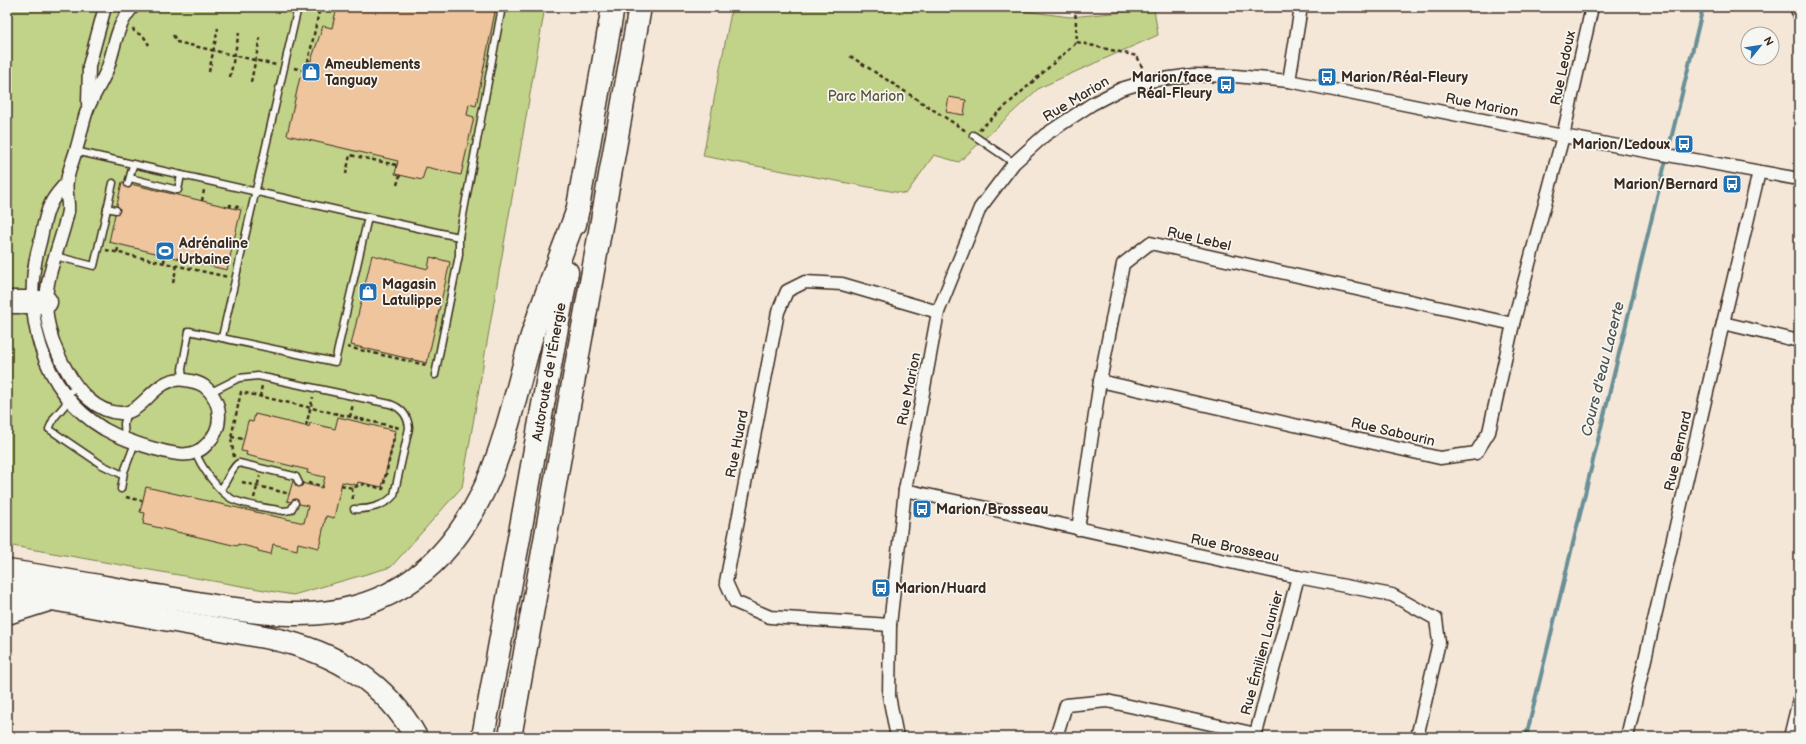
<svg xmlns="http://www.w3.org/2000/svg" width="1806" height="744" viewBox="0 0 1806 744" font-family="'Balsamiq Sans',sans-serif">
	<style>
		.green { fill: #c1d388; stroke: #7e7e53 }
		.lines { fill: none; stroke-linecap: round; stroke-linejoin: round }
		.stream { stroke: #699097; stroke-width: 4 }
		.building { fill: #eec59d; stroke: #3b2a1e }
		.service-casing { stroke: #3b2a1e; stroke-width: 9 }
		.minor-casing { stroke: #3b2a1e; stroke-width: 15 }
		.motorway-casing { stroke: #3b2a1e; stroke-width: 25 }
		.path { stroke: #3b2a1e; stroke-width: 2.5; stroke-dasharray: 4 3; stroke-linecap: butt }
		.service { stroke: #f6f6f2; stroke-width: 6 }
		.minor { stroke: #f6f6f2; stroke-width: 12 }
		.motorway { stroke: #f6f6f2; stroke-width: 22 }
		.labels { text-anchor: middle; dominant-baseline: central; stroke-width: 3.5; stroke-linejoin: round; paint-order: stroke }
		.poi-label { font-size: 14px; font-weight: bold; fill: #3b2a1e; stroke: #f6f6f2; text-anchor: start }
		.street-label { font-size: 14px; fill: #3b2a1e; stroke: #f6f6f2 }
		.park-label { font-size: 14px; fill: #5c5438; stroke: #f6f6f2 }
		.water-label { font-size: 15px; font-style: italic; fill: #4e5450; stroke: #f6f6f2 }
	</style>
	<rect width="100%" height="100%" fill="#f4e7d8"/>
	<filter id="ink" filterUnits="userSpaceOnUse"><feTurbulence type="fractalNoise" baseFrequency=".025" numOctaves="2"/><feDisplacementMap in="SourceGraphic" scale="8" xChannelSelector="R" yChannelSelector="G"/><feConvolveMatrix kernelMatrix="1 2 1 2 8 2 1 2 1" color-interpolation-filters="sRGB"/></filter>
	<g filter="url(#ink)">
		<!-- green -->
		<g class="green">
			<polygon points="7,7 545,7 462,487 391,567 293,595 7,545"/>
			<polygon points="732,7 994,7 1070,17 1154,9 1158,35 1039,88 959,162 934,155 906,194 703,156"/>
		</g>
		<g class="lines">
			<!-- stream -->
			<polyline class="stream" points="1526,737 1703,7"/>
		</g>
		<!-- building -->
		<g class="building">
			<polygon points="337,7 496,7 476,106 469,104 467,115 474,117 461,175 426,167 422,180 395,174 398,161 287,135 300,77 305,78 323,26 332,28"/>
			<polygon points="949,97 966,100 964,115 946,112"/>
			<polygon points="122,182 241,210 227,270 109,242"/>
			<polygon points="372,255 428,269 430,257 450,262 427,363 351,345"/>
			<polygon points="255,414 309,427 310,423 335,429 338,417 396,431 382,487 358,482 357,485 342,482 334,518 326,516 319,548 298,543 297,550 273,544 271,554 258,551 258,549 238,544 237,546 143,524 145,513 140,512 146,487 304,523 308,506 287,501 293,481 322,488 325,477 307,473 308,470 246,455 247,452 241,451 248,421 253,422"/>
		</g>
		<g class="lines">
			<!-- service casing -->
			<g class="service-casing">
				<g id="service">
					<polyline points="973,135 1014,163"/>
					<polyline points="75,151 368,217 335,362 189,331 182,369 183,379"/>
					<polyline points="130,178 178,190 181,175"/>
					<polyline points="128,184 133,165"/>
					<polyline points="107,208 116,210"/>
					<polyline points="368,217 459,237"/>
					<polyline points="55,256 94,266 113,183"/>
					<polyline points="222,337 298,7"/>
					<polyline points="435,375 459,255 459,237 502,7"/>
					<polyline points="77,386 67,395 65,405 54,418 49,429 102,465 123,475"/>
					<path d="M211,392L239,378L258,376L390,404C402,408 408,416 409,428L394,495C385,506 368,510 354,509"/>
					<polyline points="125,439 124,424 126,413"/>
					<path d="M196,453C201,467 219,492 232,499C247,506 268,508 284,511L291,510L295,503"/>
					<polyline points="121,489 124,472 135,443"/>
					<path d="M221,489C227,482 232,466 239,463L294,476L296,477L299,483"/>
				</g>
			</g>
			<!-- minor casing -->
			<g class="minor-casing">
				<g id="minor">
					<polyline points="1796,7 1799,14"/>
					<polyline points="1289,81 1301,7"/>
					<polyline points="88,104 89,66 105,7"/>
					<path d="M66,183C61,189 54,196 51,203C45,214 43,229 40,242C20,310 40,390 104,429C120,438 137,444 155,449C173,454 193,460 207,444C214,437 219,427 219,417C219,405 214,394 204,386C198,382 192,381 185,380C154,375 144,415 120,413C96,412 78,391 67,371C55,351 47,328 46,304C46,272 62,242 68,211C69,201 65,190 67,181C69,169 74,158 77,147C81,134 83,120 88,108C94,94 103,81 108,67C115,46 117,23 133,7"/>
					<polyline points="1723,323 1799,341"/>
					<polyline points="1100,381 1440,458 1476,453 1489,432 1513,324 1563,136 1592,7"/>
					<polyline points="905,490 1298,577 1392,595 1436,619 1439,642 1417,737"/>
					<polyline points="1078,529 1100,381 1123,264 1150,243 1513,324"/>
					<polyline points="890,625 770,617 735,602 726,582 778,312 787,291 805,282 842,284 938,312"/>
					<polyline points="897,737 889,696 890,625 905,490 938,312 980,208 1014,163 1045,135 1092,104 1121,89 1148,81 1193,75 1235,76 1289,81 1563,136 1799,179"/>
					<polyline points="1056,737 1066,705 1107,701 1256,734"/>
					<polyline points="1255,737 1298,577"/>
					<polyline points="1627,737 1723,323 1759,172"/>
					<polyline points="1790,737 1799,700"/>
				</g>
			</g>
			<!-- motorway casing -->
			<g class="motorway-casing">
				<g id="motorway">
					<polyline points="575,224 613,7"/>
					<polyline points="7,302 46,302"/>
					<path d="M7,571C63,579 119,590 175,599C213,606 252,613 291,614C390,617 454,563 491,474C508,431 518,386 530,342C544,297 562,253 578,209"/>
					<path d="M7,591L270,638C332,651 385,681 416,737"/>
					<polyline points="7,613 48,600"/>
					<polyline points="483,737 567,272"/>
					<polyline points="510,737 640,7"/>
				</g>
			</g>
			<!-- path -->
			<g class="path">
				<polyline points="1075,7 1077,42 1137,56 1143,69"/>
				<polyline points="133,28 134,31 144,37 149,45"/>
				<polyline points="173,35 177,42 276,65"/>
				<polyline points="850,56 966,131"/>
				<polyline points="294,68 306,71 320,7"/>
				<polyline points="209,72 218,28"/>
				<polyline points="230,77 239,33"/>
				<polyline points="251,82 260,38"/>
				<polyline points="979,130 1077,42"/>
				<polyline points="346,174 350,155 397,165"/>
				<polyline points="397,185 400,175"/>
				<polyline points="202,201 204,190"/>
				<polyline points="230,207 230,205 242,208"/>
				<polyline points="106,250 228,277"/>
				<polyline points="117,252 119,245"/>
				<polyline points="164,262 165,255"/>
				<polyline points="173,283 177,265"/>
				<polyline points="347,347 426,365 426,367"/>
				<polyline points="260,397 262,385"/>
				<polyline points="350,417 353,404"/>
				<polyline points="306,426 313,397"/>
				<polyline points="231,437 244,439"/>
				<polyline points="234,457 231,438 241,392 400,428"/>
				<polyline points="242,482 290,494"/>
				<polyline points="308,483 323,486"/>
				<polyline points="341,485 352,488 364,484 383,489 396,428"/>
				<polyline points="352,488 353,502"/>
				<polyline points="126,497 143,501"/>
				<polyline points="254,498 260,476"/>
			</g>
			<!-- service -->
			<use href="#service" class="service"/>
			<!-- minor -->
			<use href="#minor" class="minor"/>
			<!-- motorway -->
			<use href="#motorway" class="motorway"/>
		</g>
	</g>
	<!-- icons -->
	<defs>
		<g id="shop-square" transform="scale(1)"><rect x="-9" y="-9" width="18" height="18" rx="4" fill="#1f6fb2" stroke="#f6f6f2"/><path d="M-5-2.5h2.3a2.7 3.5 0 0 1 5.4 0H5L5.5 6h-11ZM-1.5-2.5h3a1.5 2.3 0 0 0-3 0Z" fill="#fff"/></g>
		<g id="bus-square" transform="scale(1)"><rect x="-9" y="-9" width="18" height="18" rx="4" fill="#1f6fb2" stroke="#f6f6f2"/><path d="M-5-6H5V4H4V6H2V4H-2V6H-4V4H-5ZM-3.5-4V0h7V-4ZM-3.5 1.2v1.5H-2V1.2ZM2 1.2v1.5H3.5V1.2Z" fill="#fff"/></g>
		<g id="stadium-square" transform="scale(1)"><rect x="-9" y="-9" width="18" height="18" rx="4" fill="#1f6fb2" stroke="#f6f6f2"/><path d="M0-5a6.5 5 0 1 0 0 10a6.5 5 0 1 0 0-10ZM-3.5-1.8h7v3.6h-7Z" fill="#fff"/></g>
	</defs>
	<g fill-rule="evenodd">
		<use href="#shop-square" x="311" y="72"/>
		<use href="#bus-square" x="1327" y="77"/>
		<use href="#bus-square" x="1226" y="85"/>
		<use href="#bus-square" x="1684" y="144"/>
		<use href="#bus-square" x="1732" y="184"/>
		<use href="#stadium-square" x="165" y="251"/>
		<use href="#shop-square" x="368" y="292"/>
		<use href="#bus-square" x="922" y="509"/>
		<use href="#bus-square" x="881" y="588"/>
	</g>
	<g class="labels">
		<!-- poi labels -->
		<g class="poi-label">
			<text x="325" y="64">Ameublements<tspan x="325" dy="16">Tanguay</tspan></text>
			<text x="1212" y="77" text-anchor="end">Marion/face<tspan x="1212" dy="16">Réal-Fleury</tspan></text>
			<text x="1341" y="77">Marion/Réal-Fleury</text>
			<text x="1670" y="144" text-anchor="end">Marion/Ledoux</text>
			<text x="1718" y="184" text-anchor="end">Marion/Bernard</text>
			<text x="179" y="243">Adrénaline<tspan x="179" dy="16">Urbaine</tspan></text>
			<text x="382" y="284">Magasin<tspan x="382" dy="16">Latulippe</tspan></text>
			<text x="936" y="509">Marion/Brosseau</text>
			<text x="895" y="588">Marion/Huard</text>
		</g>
		<!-- street labels -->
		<g class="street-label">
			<text transform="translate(1563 68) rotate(-78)">Rue Ledoux</text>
			<text transform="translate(1076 99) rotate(-31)">Rue Marion</text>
			<text transform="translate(1482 105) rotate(11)">Rue Marion</text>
			<text transform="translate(1199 239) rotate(13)">Rue Lebel</text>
			<text transform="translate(549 372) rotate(-80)">Autoroute de l'Énergie</text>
			<text transform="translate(909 389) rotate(-79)">Rue Marion</text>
			<text transform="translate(1393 432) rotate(13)">Rue Sabourin</text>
			<text transform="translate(737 444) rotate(-79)">Rue Huard</text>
			<text transform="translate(1678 451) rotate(-77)">Rue Bernard</text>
			<text transform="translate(1235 548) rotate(12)">Rue Brosseau</text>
			<text transform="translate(1262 653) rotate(-75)">Rue Émilien Launier</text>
		</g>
		<!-- park labels -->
		<g class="park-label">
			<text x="866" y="96">Parc Marion</text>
		</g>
		<!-- water labels -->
		<g class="water-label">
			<text transform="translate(1603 369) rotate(-76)">Cours d'eau Lacerte</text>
		</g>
	</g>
	<!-- margin -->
	<rect width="1806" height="744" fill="none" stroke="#f6f6f2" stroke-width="24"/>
	<rect x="12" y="12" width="1782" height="720" fill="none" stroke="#3b2a1e" stroke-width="1.5" filter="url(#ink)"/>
	<!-- north arrow -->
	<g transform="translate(1760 46) rotate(60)"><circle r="19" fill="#f6f6f2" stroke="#aba49d"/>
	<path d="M0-3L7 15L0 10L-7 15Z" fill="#1f6fb2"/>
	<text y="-6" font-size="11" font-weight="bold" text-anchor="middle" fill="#3b2a1e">N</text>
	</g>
</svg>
